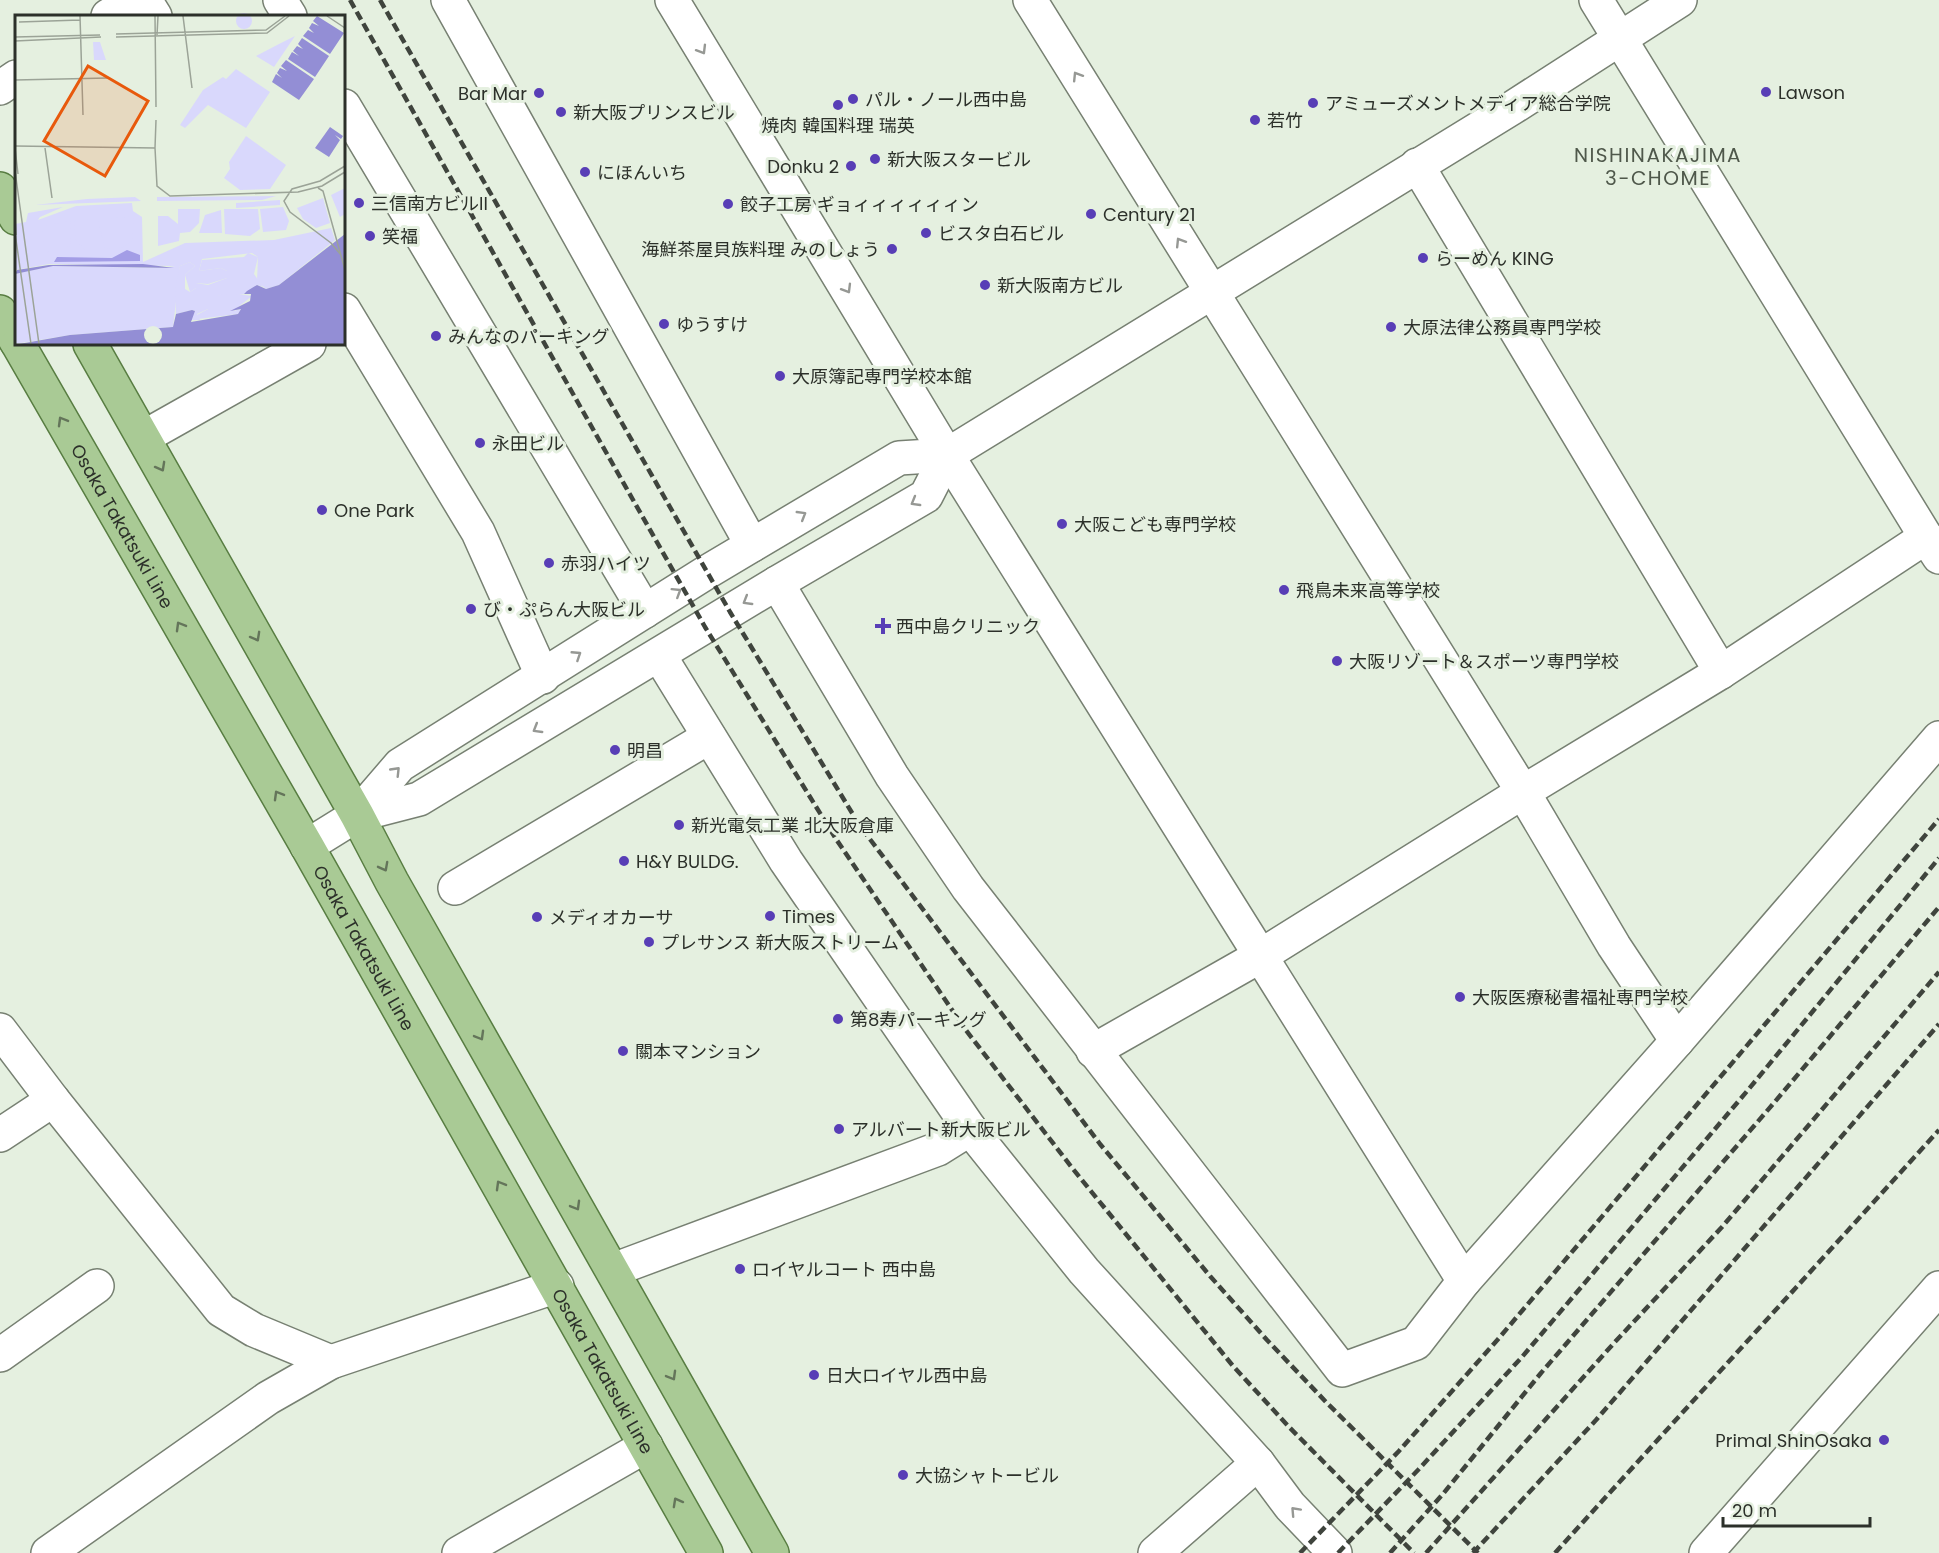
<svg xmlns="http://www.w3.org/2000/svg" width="1939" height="1553" viewBox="0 0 1939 1553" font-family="Poppins,'Noto Sans JP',sans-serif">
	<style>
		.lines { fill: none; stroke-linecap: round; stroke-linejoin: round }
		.pedestrian-casing { stroke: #778072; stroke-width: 36 }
		.minor-casing { stroke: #778072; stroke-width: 36 }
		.tertiary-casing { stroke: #778072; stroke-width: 36 }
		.primary-casing { stroke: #587d42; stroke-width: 36 }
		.pedestrian { stroke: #fff; stroke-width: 33 }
		.minor { stroke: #fff; stroke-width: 33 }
		.tertiary { stroke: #fff; stroke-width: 33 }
		.primary { stroke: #a9ca95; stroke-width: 33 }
		.rail { stroke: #3f443d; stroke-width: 4.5; stroke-dasharray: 9 4.5; stroke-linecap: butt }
		.oneway { stroke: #969894 }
		.oneway2 { stroke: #64755a }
		.poi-dot { fill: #583eb6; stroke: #e5f0e0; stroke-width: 2 }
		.labels { text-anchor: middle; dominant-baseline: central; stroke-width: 6; stroke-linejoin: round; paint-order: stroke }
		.poi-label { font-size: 18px; fill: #2c302a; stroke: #e5f0e0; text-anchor: start }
		.street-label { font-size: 18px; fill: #2c302a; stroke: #e5f0e0 }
		.neighbourhood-label { font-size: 20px; letter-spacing: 1.5px; fill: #4f584b; stroke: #e5f0e0 }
		.inset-road { fill: none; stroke: #9ba397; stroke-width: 1.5 }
		.view { fill: #e8590c; fill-opacity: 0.15; stroke: #e8590c; stroke-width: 3 }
		.inset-edge { fill: none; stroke: #2c302a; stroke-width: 3 }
	</style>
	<rect width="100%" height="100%" fill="#e5f0e0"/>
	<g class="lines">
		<!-- pedestrian casing -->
		<g class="pedestrian-casing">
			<polyline id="pedestrian" points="455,888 709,737"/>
		</g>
		<!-- minor casing -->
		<g class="minor-casing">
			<g id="minor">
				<polyline points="145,0 155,16"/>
				<polyline points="280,0 290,16"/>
				<polyline points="448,0 752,545"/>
				<polyline points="672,0 947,455 1464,1281"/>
				<polyline points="1030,0 1523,792 1614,946 1677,1041"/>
				<polyline points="108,16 133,0"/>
				<polyline points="0,88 16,77"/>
				<polyline points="344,106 645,611"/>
				<polyline points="1417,165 1721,672"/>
				<polyline points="344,310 478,532 543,677"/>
				<polyline points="144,437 309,344"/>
				<polyline points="777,583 892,776 968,888 1342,1370 1416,1343 1464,1281 1677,1041 1939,738"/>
				<polyline points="659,655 786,861 970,1129 1084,1271 1258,1463 1290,1506 1335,1553"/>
				<polyline points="357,815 419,799 777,583 926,496 947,455"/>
				<polyline points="307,846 357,815 400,765 707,572 899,458 947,455"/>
				<polyline points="0,1030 53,1100 221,1310 254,1330 331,1362"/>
				<polyline points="1093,1051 1262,955 1523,792 1721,672 1926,537 1939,557"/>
				<polyline points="0,1135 53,1100"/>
				<polyline points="613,1270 938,1149 970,1129"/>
				<polyline points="0,1355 97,1286"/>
				<polyline points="48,1553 268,1398 331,1362 557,1286"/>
				<polyline points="459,1553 646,1446"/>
				<polyline points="1155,1553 1258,1463"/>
				<polyline points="1706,1553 1939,1288"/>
			</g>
		</g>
		<!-- tertiary casing -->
		<g class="tertiary-casing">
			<g id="tertiary">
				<polyline points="1596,0 1926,537"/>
				<polyline points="947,455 1512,108 1680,0"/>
			</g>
		</g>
		<!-- primary casing -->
		<g class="primary-casing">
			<g id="primary">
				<polyline points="0,189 16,218"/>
				<polyline points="0,312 16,341"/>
				<path id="s1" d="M18,344L307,846L706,1553"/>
				<polyline points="90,344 357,815 392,882 772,1553"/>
			</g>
		</g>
		<!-- pedestrian -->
		<use href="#pedestrian" class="pedestrian"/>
		<!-- minor -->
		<use href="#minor" class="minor"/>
		<!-- tertiary -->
		<use href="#tertiary" class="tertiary"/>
		<!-- primary -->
		<use href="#primary" class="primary"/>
		<!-- rail -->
		<g class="rail">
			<polyline points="350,0 705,627 836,839 965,1029 1073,1169 1233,1366 1290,1428 1414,1553"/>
			<polyline points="380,0 730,612 860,826 1100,1144 1210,1276 1267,1340 1326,1402 1478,1553"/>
			<polyline points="1300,1553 1399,1451 1499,1338 1939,819"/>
			<polyline points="1338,1553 1418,1470 1522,1357 1748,1090 1939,858"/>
			<polyline points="1390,1553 1443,1494 1541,1373 1773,1104 1939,907"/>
			<polyline points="1426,1553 1614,1343 1722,1227 1939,972"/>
			<polyline points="1473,1553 1596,1420 1939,1024"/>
			<polyline points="1555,1553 1939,1130"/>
		</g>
	</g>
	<!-- one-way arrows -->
	<defs><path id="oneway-chevron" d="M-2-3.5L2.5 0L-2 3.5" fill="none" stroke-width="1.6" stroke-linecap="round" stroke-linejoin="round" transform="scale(1.5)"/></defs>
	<g class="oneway">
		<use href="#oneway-chevron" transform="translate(702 50) rotate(59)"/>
		<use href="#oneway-chevron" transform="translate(1077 76) rotate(-122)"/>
		<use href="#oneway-chevron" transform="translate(1180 242) rotate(-122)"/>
		<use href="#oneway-chevron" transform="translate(847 289) rotate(59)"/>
		<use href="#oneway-chevron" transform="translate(915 502) rotate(150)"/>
		<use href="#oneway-chevron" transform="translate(802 515) rotate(-31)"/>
		<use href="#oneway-chevron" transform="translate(677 592) rotate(-32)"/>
		<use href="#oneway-chevron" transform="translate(747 601) rotate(149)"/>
		<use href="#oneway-chevron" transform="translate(577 655) rotate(-33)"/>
		<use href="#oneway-chevron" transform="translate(537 729) rotate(149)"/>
		<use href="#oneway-chevron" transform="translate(396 771) rotate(-46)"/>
		<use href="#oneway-chevron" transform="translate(1295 1511) rotate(-133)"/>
	</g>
	<g class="oneway2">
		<use href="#oneway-chevron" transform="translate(62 421) rotate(-120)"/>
		<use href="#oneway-chevron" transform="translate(161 467) rotate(61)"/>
		<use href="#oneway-chevron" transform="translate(180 626) rotate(-120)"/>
		<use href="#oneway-chevron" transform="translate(256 637) rotate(61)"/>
		<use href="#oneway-chevron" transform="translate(278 795) rotate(-120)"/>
		<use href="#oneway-chevron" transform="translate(384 867) rotate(62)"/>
		<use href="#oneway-chevron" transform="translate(480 1036) rotate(60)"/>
		<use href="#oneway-chevron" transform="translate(500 1185) rotate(-120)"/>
		<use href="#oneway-chevron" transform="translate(576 1206) rotate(60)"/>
		<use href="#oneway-chevron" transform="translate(672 1376) rotate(60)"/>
		<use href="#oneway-chevron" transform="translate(677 1502) rotate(-119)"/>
	</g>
	<!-- markers -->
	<g class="poi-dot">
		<circle cx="1766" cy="92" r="6"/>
		<circle cx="539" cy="93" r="6"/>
		<circle cx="853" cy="99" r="6"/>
		<circle cx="1313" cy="103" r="6"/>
		<circle cx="838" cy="105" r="6"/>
		<circle cx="561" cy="112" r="6"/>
		<circle cx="1255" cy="120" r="6"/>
		<circle cx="875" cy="159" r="6"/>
		<circle cx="851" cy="166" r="6"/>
		<circle cx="585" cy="172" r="6"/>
		<circle cx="359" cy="203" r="6"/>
		<circle cx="728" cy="204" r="6"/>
		<circle cx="1091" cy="214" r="6"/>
		<circle cx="926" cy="233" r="6"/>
		<circle cx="370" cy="236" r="6"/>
		<circle cx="892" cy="249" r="6"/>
		<circle cx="1423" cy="258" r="6"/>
		<circle cx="985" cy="285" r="6"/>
		<circle cx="664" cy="324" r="6"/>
		<circle cx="1391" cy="327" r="6"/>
		<circle cx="436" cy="336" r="6"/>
		<circle cx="780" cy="376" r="6"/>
		<circle cx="480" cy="443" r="6"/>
		<circle cx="322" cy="510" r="6"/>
		<circle cx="1062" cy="524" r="6"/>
		<circle cx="549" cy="563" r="6"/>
		<circle cx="1284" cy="590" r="6"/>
		<circle cx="471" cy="609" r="6"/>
		<path d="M880 617h6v6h6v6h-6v6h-6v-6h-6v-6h6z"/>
		<circle cx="1337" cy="661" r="6"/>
		<circle cx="615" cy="750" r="6"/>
		<circle cx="679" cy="825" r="6"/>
		<circle cx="624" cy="861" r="6"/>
		<circle cx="770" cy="916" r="6"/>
		<circle cx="537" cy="917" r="6"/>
		<circle cx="649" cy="942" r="6"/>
		<circle cx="1460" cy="997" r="6"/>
		<circle cx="838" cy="1019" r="6"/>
		<circle cx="623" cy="1051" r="6"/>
		<circle cx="839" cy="1129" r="6"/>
		<circle cx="740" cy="1269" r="6"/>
		<circle cx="814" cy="1375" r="6"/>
		<circle cx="1884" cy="1440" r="6"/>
		<circle cx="903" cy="1475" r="6"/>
	</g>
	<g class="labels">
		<!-- poi labels -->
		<g class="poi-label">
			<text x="1778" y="92">Lawson</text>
			<text x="527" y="93" text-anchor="end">Bar Mar</text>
			<text x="865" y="99">パル・ノール西中島</text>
			<text x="1325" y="103">アミューズメントメディア総合学院</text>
			<text x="573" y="112">新大阪プリンスビル</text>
			<text x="1267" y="120">若竹</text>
			<text x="838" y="125" text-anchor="middle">焼肉 韓国料理 瑞英</text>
			<text x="887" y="159">新大阪スタービル</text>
			<text x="839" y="166" text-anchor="end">Donku 2</text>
			<text x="597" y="172">にほんいち</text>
			<text x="371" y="203">三信南方ビルII</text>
			<text x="740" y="204">餃子工房 ギョィィィィィィン</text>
			<text x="1103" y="214">Century 21</text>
			<text x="938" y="233">ビスタ白石ビル</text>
			<text x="382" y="236">笑福</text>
			<text x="880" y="249" text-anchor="end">海鮮茶屋貝族料理 みのしょう</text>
			<text x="1435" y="258">らーめん KING</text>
			<text x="997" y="285">新大阪南方ビル</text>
			<text x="676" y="324">ゆうすけ</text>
			<text x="1403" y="327">大原法律公務員専門学校</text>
			<text x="448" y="336">みんなのパーキング</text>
			<text x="792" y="376">大原簿記専門学校本館</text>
			<text x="492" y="443">永田ビル</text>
			<text x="334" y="510">One Park</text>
			<text x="1074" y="524">大阪こども専門学校</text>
			<text x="561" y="563">赤羽ハイツ</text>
			<text x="1296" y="590">飛鳥未来高等学校</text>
			<text x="483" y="609">び・ぷらん大阪ビル</text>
			<text x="896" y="626">西中島クリニック</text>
			<text x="1349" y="661">大阪リゾート＆スポーツ専門学校</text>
			<text x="627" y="750">明昌</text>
			<text x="691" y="825">新光電気工業 北大阪倉庫</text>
			<text x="636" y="861">H&amp;Y BULDG.</text>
			<text x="782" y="916">Times</text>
			<text x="549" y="917">メディオカーサ</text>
			<text x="661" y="942">プレサンス 新大阪ストリーム</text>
			<text x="1472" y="997">大阪医療秘書福祉専門学校</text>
			<text x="850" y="1019">第8寿パーキング</text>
			<text x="635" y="1051">關本マンション</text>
			<text x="851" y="1129">アルバート新大阪ビル</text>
			<text x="752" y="1269">ロイヤルコート 西中島</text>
			<text x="826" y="1375">日大ロイヤル西中島</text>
			<text x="1872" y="1440" text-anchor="end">Primal ShinOsaka</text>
			<text x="915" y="1475">大協シャトービル</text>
		</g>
		<!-- street labels -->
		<g class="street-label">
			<text stroke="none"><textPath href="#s1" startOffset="210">Osaka Takatsuki Line</textPath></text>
			<text stroke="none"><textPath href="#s1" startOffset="696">Osaka Takatsuki Line</textPath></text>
			<text stroke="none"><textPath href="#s1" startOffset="1182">Osaka Takatsuki Line</textPath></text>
		</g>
		<!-- neighbourhood labels -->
		<g class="neighbourhood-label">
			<text x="1658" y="155">NISHINAKAJIMA<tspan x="1658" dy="23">3-CHOME</tspan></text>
		</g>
	</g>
	<!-- overview -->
	<g transform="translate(15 15)">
		<rect width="330" height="330" fill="#e5f0e0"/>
		<path d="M280,21L259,52L241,41L264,29ZM78,27H85L91,45H79ZM231,121L271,150L255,174L225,175L209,163L215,154L214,147ZM261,181L247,185L142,186V182ZM120,182L126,186L20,190L72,184ZM265,185V190L221,193V188ZM117,188L118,196L127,202L128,247L170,228L259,225L316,213L320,225L264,270L251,274L242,266L243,242L237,238L187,244L184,256L206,253L212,256V263L193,269L181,268V273L175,277L170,260L180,251L175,247L165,251L158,312L55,320L0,329V259L37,251L148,253L160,251L34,249L0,255V209L11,207L13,198L48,192L25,202L23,205L61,191ZM210,277L237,281L218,296L226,294L223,299L183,304L182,300L193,294L195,285Z" fill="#d9d8fc"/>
		<path d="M112,235L125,240V246L39,247L42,242L97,243Z" fill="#a39de6"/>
		<path d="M233,238L243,242L239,259L248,272L242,270L229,279L204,280L201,286L195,285V293L182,299L185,305H175L180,296L177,295L161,299L160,274L165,251L175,247L180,251L170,260V274L175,277L181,273V268L193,270L212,263V256L206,253L184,256L187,245L229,242Z" fill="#d9d8fc"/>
		<path d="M221 6a8 8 0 1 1 16 0a8 8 0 1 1-16 0ZM221,54L255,77L231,113L193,90L170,113L165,110L188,75L208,62L211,64ZM330,173V199L325,202L316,180ZM308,183L315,208L301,213L288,204L282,193ZM268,192L274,206L271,215L248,217L245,194ZM163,194H185L184,208L175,217L165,218L164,226L143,231V201H153L163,209ZM209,194H243L245,214L235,221L210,219ZM206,195L207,218H184L190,200ZM119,201L117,226L108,232L91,234V204ZM83,204L90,235H70L61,225L59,206ZM56,206L55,231L30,238L27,211Z" fill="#d9d8fc"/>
		<path d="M302,1L329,18L315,39L288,21L293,15L299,18L294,13L297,8L304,11L298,6ZM287,23L314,41L300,62L273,44L277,37L284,41L278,36L282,31L288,34L283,29ZM271,45L299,64L284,85L257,67L261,59L267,63L262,58L265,53L272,56L266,51ZM315,112L328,121L326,124L320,120L325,125L314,142L300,133ZM330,219V329H4L55,320L158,312L161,299L177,295L180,296L176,307L223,299L226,294L215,296L235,286L236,279H229L232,276L242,270L251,274L264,270ZM128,249L159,253L38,251L0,259L2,255L34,250Z" fill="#938ed5"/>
		<path d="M129 320a9 9 0 1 1 18 0a9 9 0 1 1-18 0Z" fill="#e5f0e0"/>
		<path class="inset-road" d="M65,1L68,100M140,1L141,92M168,1L177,73M312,1L330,13M4,7L65,5M101,19L251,15L270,1M142,20L143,1M0,22L85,20M101,22L252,18L274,1M0,26L86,22M0,65L93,63M0,131L140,133L142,171L155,181L283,177L307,171L330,157M0,133L3,159M30,133L37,183M140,133L141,105M0,156L24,329M303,173L308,176L330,255M0,201L1,220M0,218L16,329M326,240L316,228L275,197L269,186L277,174L305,166L330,151"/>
		<path class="view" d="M73,51L133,86L90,161L29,126Z"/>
		<rect width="330" height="330" class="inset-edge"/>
	</g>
	<!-- scale -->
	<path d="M1723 1517v9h147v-9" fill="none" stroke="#2c302a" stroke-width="3"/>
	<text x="1732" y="1517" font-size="18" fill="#2c302a" stroke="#e5f0e0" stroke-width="4.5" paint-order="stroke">20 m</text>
</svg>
